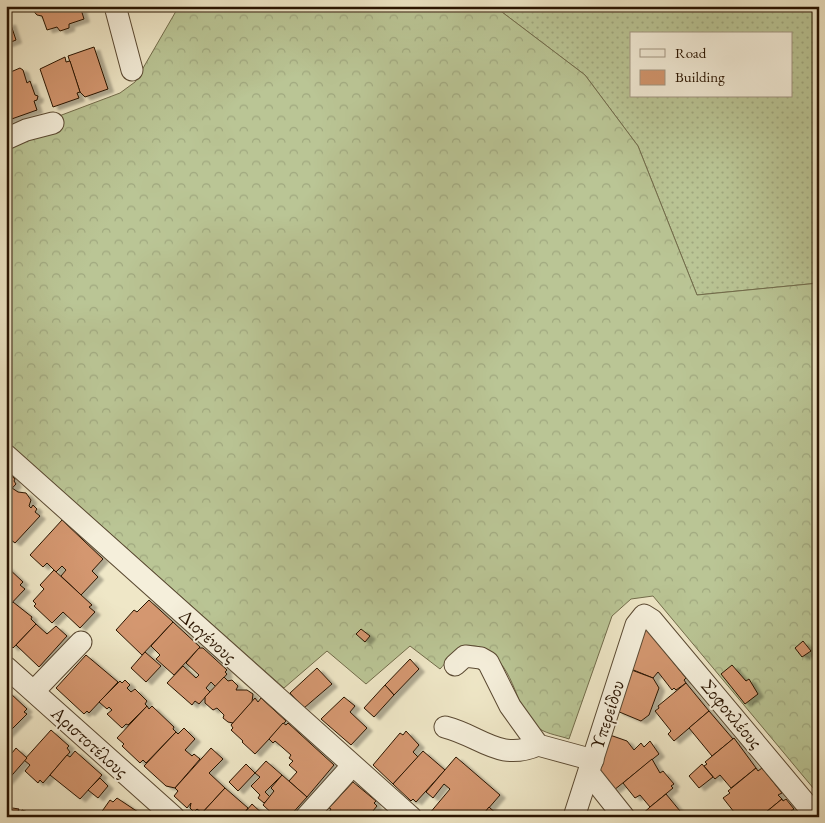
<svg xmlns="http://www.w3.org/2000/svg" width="825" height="823" viewBox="0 0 825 823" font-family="'EB Garamond',serif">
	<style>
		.grass { fill: url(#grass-dots); stroke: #726c4b; fill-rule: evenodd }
		.forest { fill: url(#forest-crowns); stroke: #726c4b }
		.building { fill: #d4976f; stroke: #291401; filter: url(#shadow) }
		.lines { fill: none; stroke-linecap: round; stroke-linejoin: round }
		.street-casing { stroke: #5a4932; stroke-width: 23 }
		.street { stroke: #f5efdb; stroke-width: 21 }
		.labels { text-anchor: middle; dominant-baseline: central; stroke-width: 4; stroke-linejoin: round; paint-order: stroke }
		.street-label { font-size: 19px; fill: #291401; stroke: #f5efdb }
	</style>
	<defs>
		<pattern id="grass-dots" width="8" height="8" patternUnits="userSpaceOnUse" patternTransform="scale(1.25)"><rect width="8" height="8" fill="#bac595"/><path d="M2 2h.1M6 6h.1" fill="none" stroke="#a0a87f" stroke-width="1.8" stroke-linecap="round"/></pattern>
		<pattern id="forest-crowns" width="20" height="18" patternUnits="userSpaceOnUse" patternTransform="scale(1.25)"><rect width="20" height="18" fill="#bac595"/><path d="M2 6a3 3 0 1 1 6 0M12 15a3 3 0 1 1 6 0" fill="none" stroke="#a0a87f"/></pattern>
		<filter id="shadow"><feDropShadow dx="5.5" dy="3" stdDeviation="1" flood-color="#0004"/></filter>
	</defs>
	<rect width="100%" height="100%" fill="#efe7c7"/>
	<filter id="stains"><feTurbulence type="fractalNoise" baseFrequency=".004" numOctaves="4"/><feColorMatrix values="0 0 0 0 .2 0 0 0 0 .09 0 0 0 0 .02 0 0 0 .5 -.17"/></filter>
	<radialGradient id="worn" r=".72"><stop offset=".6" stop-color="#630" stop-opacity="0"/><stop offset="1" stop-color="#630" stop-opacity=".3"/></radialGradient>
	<!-- grass -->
	<path class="grass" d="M494,6H819V283L697,295L638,146L585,75ZM631,34H791V96H631Z"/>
	<!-- forest -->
	<path class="forest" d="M179,6H494L585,75L638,146L697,295L819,283V795L653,596L631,599L612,616L569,739C561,736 547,734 540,729C513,710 518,668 484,649C465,639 452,656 440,669L410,646L366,684L327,651L284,688L6,441V136L120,93L135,82Z"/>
	<!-- building -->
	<g class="building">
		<polygon points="29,6 80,6 84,19 69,24 69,28 60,31 57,27 47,30 42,16 37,15"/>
		<polygon points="10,22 16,40 6,44 6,23"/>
		<polygon points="94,47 108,89 85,97 80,92 68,56"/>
		<polygon points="65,57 66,62 70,61 80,92 77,93 79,98 53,107 40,69"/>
		<polygon points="20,68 23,70 27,83 30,81 35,95 38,96 37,100 34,101 37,110 6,121 6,74"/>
		<polygon points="6,471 15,479 14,481 16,484 6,495"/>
		<polygon points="12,488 18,492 26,493 31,500 29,506 31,508 33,505 37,509 35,512 40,516 15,543 6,536 6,495"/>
		<polygon points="62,520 103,559 92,571 98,577 81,595 61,576 66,570 62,566 56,572 47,563 43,567 30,555"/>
		<polygon points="6,566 23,582 20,585 25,589 6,609"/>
		<polygon points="54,570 92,605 89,607 95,612 80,628 63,612 52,623 34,606 36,604 33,601 44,589 40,585"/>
		<polygon points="149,600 173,622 142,655 116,630 134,610 137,612"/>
		<polygon points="13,602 32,617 31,619 36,624 13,648 6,641 6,609"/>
		<polygon points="173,622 200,647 174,675 156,659 160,655 151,646"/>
		<polygon points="36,624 47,634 56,626 67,636 39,667 16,645"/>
		<polygon points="361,629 370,636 365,642 356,634"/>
		<polygon points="647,630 686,678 684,680 686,683 676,690 674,688 672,690 658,672 653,678 631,669 641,632"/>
		<polygon points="803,641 811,651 802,657 795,648"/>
		<polygon points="199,648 203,648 227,670 225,672 227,674 216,687 211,682 206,688 210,692 199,704 195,701 192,705 167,683 183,666 196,678 199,675 186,663"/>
		<polygon points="145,652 161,666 146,682 131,668"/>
		<polygon points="86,655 118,682 89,713 87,711 84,714 56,688"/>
		<polygon points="410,659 419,669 394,695 385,685"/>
		<polygon points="732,665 746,681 749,679 758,694 745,704 721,674"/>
		<polygon points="317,668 332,684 304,708 290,693"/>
		<polygon points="629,669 653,678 659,688 649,715 641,721 617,711"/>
		<polygon points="224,677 228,681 232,680 238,686 236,690 247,690 253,694 252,702 233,723 228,722 223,718 224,715 217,708 213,710 205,703 205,697"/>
		<polygon points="125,680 130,685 127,688 131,692 135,689 147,701 145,704 147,706 128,725 126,724 122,728 107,714 112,710 109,707 107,709 99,702 120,681 122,683"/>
		<polygon points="686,683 709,711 674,741 668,734 671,731 655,711 659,708 658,706"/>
		<polygon points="385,685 394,695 374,717 364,708"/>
		<polygon points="9,692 27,709 24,712 27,714 6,735 6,695"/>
		<polygon points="344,697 355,706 350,712 367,728 351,745 321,719"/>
		<polygon points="255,698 258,702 261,698 286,721 255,754 242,742 243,741 231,730 233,728 231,725"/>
		<polygon points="147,706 149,709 152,706 174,727 173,729 176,732 146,763 143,760 140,763 122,746 124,744 117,738"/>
		<polygon points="709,711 733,739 712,756 689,728"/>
		<polygon points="283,723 286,725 288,723 334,765 307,797 289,781 297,772 289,765 293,761 289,758 291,755 275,741 273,743 269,739"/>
		<polygon points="184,728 195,739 185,750 192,756 194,754 200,759 175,788 166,786 144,766 176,732 178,734"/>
		<polygon points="51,730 69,746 67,748 70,752 43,783 40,780 38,783 25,771 30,765 24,760"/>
		<polygon points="406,731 419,745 413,752 418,757 393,784 373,765 400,733 403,735"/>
		<polygon points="607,734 627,741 634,750 641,743 644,747 650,741 659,754 614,790 596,768"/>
		<polygon points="734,738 756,768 731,788 720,775 715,779 704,766 707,764 705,762"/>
		<polygon points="6,748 12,753 16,748 27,758 6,782"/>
		<polygon points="211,748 223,759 209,773 225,788 202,813 197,809 194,812 190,808 191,803 187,808 174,796 178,791 175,788"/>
		<polygon points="75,751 102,775 80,799 50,775 67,755 70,757"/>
		<polygon points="423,751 445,770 416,802 413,799 411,801 393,784"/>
		<polygon points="456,757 500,795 481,817 432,817 429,814 450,789 444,784 433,798 426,792"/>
		<polygon points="652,759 660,773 663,771 674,784 671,786 673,788 650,807 640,795 635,798 623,783"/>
		<polygon points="266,761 282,775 265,792 270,797 264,803 258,798 260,795 251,786 260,777 255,773"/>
		<polygon points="246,764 255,773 238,791 229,782"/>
		<polygon points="702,764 713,777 699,788 689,776"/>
		<polygon points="756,768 758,771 762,768 782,793 778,795 782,799 760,817 738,817 723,798 730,793 728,791"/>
		<polygon points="282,775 307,797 289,817 276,817 263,805 274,791 271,788"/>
		<polygon points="100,778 108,786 98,798 88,790"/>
		<polygon points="353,782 376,801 374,803 377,806 368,817 329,817 327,815 331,809 329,808"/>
		<polygon points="225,788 248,808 241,817 205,817 202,813"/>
		<polygon points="666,794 685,817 639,817 650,807"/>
		<polygon points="117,798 138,812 137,817 98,817 110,800 113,802"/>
		<polygon points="782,799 783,801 786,799 794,809 791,811 793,814 796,812 800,817 760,817"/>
		<polygon points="252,804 266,817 241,817"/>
		<polygon points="6,807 19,809 18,811 22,812 20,817 6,817"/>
		<polygon points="489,807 500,817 481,817"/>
		<polygon points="22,810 31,813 30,817 20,817"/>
	</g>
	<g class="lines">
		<!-- street casing -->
		<g class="street-casing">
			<g id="street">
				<polyline points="115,6 132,70"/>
				<polyline points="6,139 26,130 53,123"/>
				<polyline points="6,455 411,817"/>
				<polyline points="455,665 465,656 481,658 488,662 510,706 538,745 593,760"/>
				<polyline points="6,667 174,817"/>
				<polyline points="34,691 81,642"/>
				<path d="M445,727C481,736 499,762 538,745"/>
				<polyline points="589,773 624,817"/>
				<polyline points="306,817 352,766"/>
				<polyline points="574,817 636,625 644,615 652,620 817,817"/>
			</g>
		</g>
		<!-- street -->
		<use href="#street" class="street"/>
	</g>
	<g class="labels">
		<!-- street labels -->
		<g class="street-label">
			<text transform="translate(208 636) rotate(42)">Διογένους</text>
			<text transform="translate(732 714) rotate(50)">Σοφοκλέους</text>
			<text transform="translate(607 715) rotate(-72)">Υπερείδου</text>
			<text transform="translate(90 742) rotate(42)">Αριστοτέλους</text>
		</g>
	</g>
	<!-- margin -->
	<rect width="825" height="823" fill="none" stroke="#efe7c7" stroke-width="25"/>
	<rect x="8" y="8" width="810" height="808" fill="none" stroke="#291401" stroke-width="2.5"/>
	<rect x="12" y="12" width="800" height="798" fill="none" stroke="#291401"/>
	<!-- legend -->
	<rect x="630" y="32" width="162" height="65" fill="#f5efdb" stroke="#a39784"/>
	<rect x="640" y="49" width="25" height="8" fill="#f5efdb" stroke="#a39784"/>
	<text x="675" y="58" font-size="15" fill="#291401">Road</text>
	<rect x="640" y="70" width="25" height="15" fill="#d4976f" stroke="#a39784"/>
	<text x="675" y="82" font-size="15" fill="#291401">Building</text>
	<rect width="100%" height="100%" filter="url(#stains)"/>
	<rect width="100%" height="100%" fill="url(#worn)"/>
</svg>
